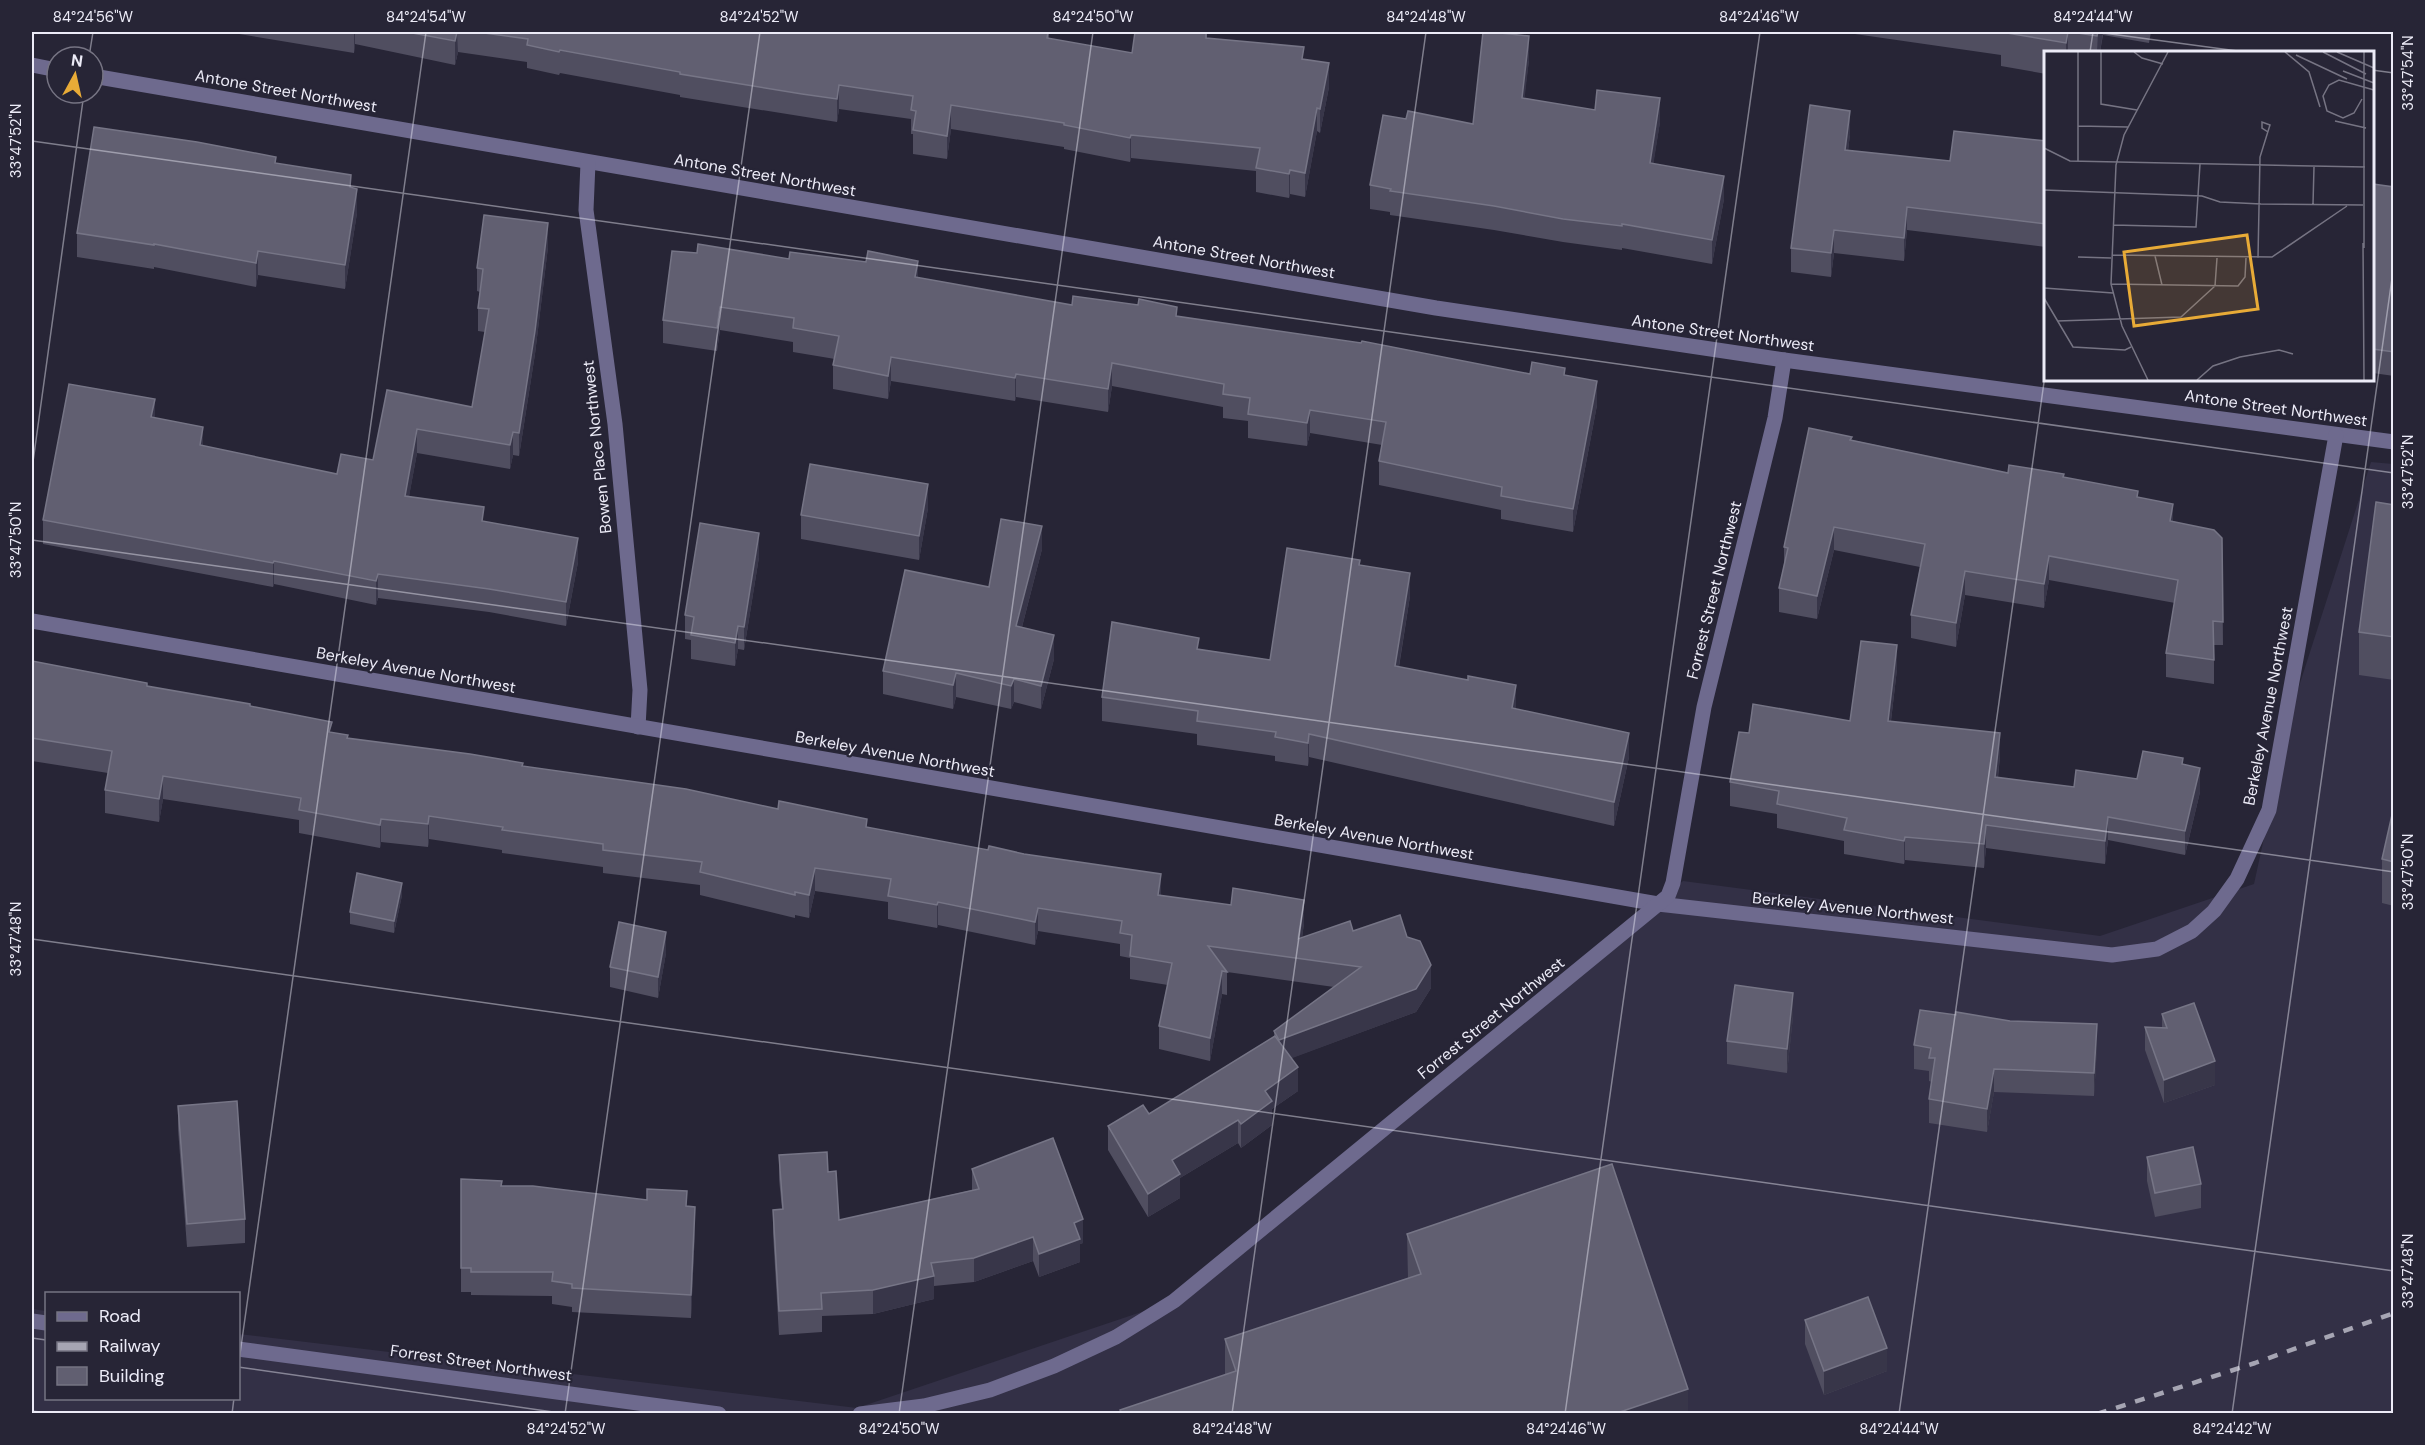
<svg xmlns="http://www.w3.org/2000/svg" width="2425" height="1445" viewBox="0 0 2425 1445" font-family="'DM Sans',sans-serif">
	<style>
		.built { fill: #333046 }
		.lines { fill: none; stroke-linecap: round; stroke-linejoin: round }
		.minor { stroke: #6e6a8e; stroke-width: 15 }
		.rail { stroke: #a6a5b3; stroke-width: 4.5; stroke-dasharray: 10 10; stroke-linecap: butt }
		.wall { fill: #504e60 }
		.shaded-wall { fill: #383649 }
		.building { fill: #615f71; stroke: #767586; stroke-width: 1.5 }
		.ticks { fill: none; stroke: #ecebf7; stroke-width: 1.5; stroke-opacity: 0.45 }
		.labels { text-anchor: middle; dominant-baseline: central; stroke-width: 4.5; stroke-linejoin: round; paint-order: stroke }
		.street-label { font-size: 16px; fill: #ecebf7; stroke: #272536 }
		.inset-road { fill: none; stroke: #767483; stroke-width: 1.5 }
		.view { fill: #e8ab37; fill-opacity: 0.15; stroke: #e8ab37; stroke-width: 3 }
		.inset-edge { fill: none; stroke: #ecebf7; stroke-width: 3 }
		.neatline { fill: none; stroke: #ecebf7; stroke-width: 2 }
		.ticks-label { font-size: 15px; text-anchor: middle; fill: #ecebf7 }
	</style>
	<rect width="100%" height="100%" fill="#272536"/>
	<!-- built -->
	<polygon class="built" points="2371,462 2393,464 2393,1413 32,1414 32,1309 46,1311 46,1398 238,1398 239,1334 857,1408 1165,1304 1495,1037 1683,881 2100,936 2254,884 2293,705"/>
	<g class="lines">
		<!-- minor -->
		<g class="minor">
			<polyline points="32,65 57,70"/>
			<polyline points="93,76 1436,308 1784,360 2394,442"/>
			<polyline points="588,163 586,210 615,424 640,690 638,727"/>
			<polyline points="32,621 1658,904 2112,955 2157,949 2192,931 2214,911 2237,879 2269,810 2336,435"/>
			<polyline points="32,1321 46,1323"/>
			<polyline points="238,1349 719,1414"/>
			<polyline points="860,1414 924,1406 990,1390 1054,1366 1116,1337 1174,1301 1668,896 1673,883 1704,707 1775,418 1784,360"/>
		</g>
		<!-- rail -->
		<polyline class="rail" points="2097,1414 2255,1363 2394,1313"/>
	</g>
	<!-- wall -->
	<g class="wall">
		<polygon points="227,32 1049,32 1049,39 1132,53 1207,32 1207,38 1304,59 1329,87 1320,133 1317,131 1305,197 1290,194 1289,198 1256,192 1256,171 1131,158 1130,162 1064,149 1064,147 951,129 947,159 913,154 913,134 911,134 911,119 839,109 837,122 680,97 680,95 560,73 559,75 527,68 527,62 458,52 455,65 355,44 354,53"/>
		<polygon points="1841,32 2151,32 2149,43 2103,35 2100,52 2046,52 2046,74 2001,66 2001,55"/>
		<polygon points="1529,60 1524,98 1660,122 1653,164 1724,199 1712,264 1622,248 1622,250 1563,242 1494,230 1390,215 1390,212 1370,209 1370,185 1473,124"/>
		<polygon points="1850,134 1848,151 1950,161 2046,141 2046,247 1907,230 1904,261 1834,253 1831,277 1791,272 1791,248"/>
		<polygon points="276,163 351,188 357,213 345,289 258,275 256,287 154,267 154,269 77,257 77,233"/>
		<polygon points="2373,184 2394,187 2394,376 2373,373"/>
		<polygon points="548,247 535,354 519,456 513,455 510,469 417,453 409,496 484,522 578,562 566,626 489,612 378,598 376,605 274,584 273,587 43,544 43,520 155,418 203,446 337,474 373,460 387,390 472,407 485,332 478,331 478,308 480,292 477,291 477,268"/>
		<polygon points="697,253 789,259 918,278 1072,305 1177,316 1530,374 1565,375 1597,405 1573,532 1501,519 1501,510 1379,485 1379,461 1382,445 1310,433 1307,446 1248,438 1248,421 1223,418 1223,407 1112,386 1108,412 1016,397 1015,401 891,381 888,399 833,389 833,365 835,359 793,352 793,342 720,330 717,351 663,343 663,320"/>
		<polygon points="1852,440 2008,473 2064,477 2138,497 2173,521 2222,538 2223,645 2214,645 2214,684 2166,677 2166,653 2175,603 2049,580 2044,608 1965,595 1956,647 1911,638 1911,615 1920,567 1834,550 1817,619 1779,612 1779,588 1784,564 1784,547"/>
		<polygon points="2394,505 2394,680 2359,675 2359,632"/>
		<polygon points="928,508 919,560 801,539 801,515"/>
		<polygon points="1042,549 1022,627 1054,659 1041,709 1014,702 1011,709 956,697 953,709 883,694 883,671 989,587"/>
		<polygon points="759,557 744,650 738,649 735,666 691,659 691,640 685,639 685,615"/>
		<polygon points="1360,565 1410,596 1399,667 1516,709 1629,757 1614,826 1309,757 1308,766 1275,761 1275,756 1197,745 1197,734 1102,721 1102,697 1199,649 1270,660"/>
		<polygon points="32,661 147,686 250,706 348,738 778,809 867,827 1161,896 1304,923 1302,938 1353,931 1407,937 1431,988 1416,1012 1291,1058 1298,1091 1272,1109 1272,1125 1241,1148 1238,1143 1180,1178 1180,1198 1148,1217 1108,1150 1108,1126 1149,1114 1274,1037 1274,1031 1334,987 1227,972 1227,995 1222,994 1210,1061 1159,1049 1159,1026 1168,985 1130,979 1130,958 1120,956 1120,944 1038,931 1035,945 938,925 937,928 888,919 888,902 815,891 809,918 795,915 795,918 700,895 700,885 603,873 603,867 502,853 502,850 429,839 428,847 381,842 380,848 299,833 299,820 163,799 159,822 105,813 105,790 108,773 32,761"/>
		<polygon points="1897,669 1891,721 2000,756 1998,778 2074,787 2137,779 2183,764 2200,792 2185,855 2108,840 2105,864 1986,848 1984,868 1905,860 1904,864 1844,854 1844,841 1777,828 1777,814 1730,806 1730,782 1749,733 1850,721"/>
		<polygon points="2394,806 2394,906 2382,903 2382,859"/>
		<polygon points="402,895 394,933 350,924 350,912"/>
		<polygon points="666,953 658,998 610,987 610,967"/>
		<polygon points="2162,1014 2215,1085 2164,1103 2145,1050 2145,1027 2162,1028"/>
		<polygon points="1956,1015 2097,1047 2094,1096 1994,1092 1987,1132 1929,1123 1929,1099 1932,1082 1929,1081 1929,1071 1914,1069 1914,1045"/>
		<polygon points="1793,1016 1787,1073 1727,1064 1727,1041"/>
		<polygon points="178,1106 245,1219 245,1243 187,1247 178,1129"/>
		<polygon points="779,1155 828,1172 839,1220 972,1190 972,1169 1083,1243 1080,1244 1080,1262 1039,1277 1033,1261 974,1282 934,1286 934,1299 873,1314 822,1316 822,1332 779,1335 773,1233 773,1210 782,1209 779,1179"/>
		<polygon points="2147,1157 2201,1184 2201,1208 2155,1217 2147,1181"/>
		<polygon points="461,1179 502,1186 687,1206 695,1230 691,1318 572,1312 572,1307 552,1304 552,1296 471,1295 471,1292 461,1292"/>
		<polygon points="1407,1234 1688,1413 1120,1413 1120,1410 1225,1375 1225,1339 1408,1278"/>
		<polygon points="1805,1320 1887,1371 1824,1395 1805,1344"/>
	</g>
	<!-- shaded-wall -->
	<g class="shaded-wall">
		<polygon points="354,32 355,32 355,44 354,53"/>
		<polygon points="457,32 458,52 455,65 455,41"/>
		<polygon points="2068,32 2068,52 2066,52 2066,43"/>
		<polygon points="2098,32 2103,32 2100,52 2097,52"/>
		<polygon points="1529,36 1529,60 1522,121 1522,98"/>
		<polygon points="1329,63 1329,87 1320,133 1320,109"/>
		<polygon points="839,85 839,109 837,122 837,99"/>
		<polygon points="1660,98 1660,122 1650,186 1650,163"/>
		<polygon points="951,105 951,129 947,159 947,136"/>
		<polygon points="1317,108 1317,131 1305,197 1305,173"/>
		<polygon points="1850,111 1850,134 1845,174 1845,150"/>
		<polygon points="1131,135 1131,158 1130,162 1130,138"/>
		<polygon points="1290,170 1290,194 1289,198 1289,174"/>
		<polygon points="1724,176 1724,199 1712,264 1712,240"/>
		<polygon points="357,189 357,213 345,289 345,265"/>
		<polygon points="1907,207 1907,230 1904,261 1904,238"/>
		<polygon points="548,223 548,247 535,354 519,456 519,433"/>
		<polygon points="1834,230 1834,253 1831,277 1831,253"/>
		<polygon points="258,251 258,275 256,287 256,263"/>
		<polygon points="918,261 918,284 915,277"/>
		<polygon points="720,307 720,330 717,351 717,328"/>
		<polygon points="891,357 891,381 888,399 888,376"/>
		<polygon points="1112,363 1112,386 1108,412 1108,389"/>
		<polygon points="1016,374 1016,397 1015,401 1015,378"/>
		<polygon points="1597,381 1597,405 1573,532 1573,509"/>
		<polygon points="155,399 155,423 151,417"/>
		<polygon points="1310,410 1310,433 1307,446 1307,423"/>
		<polygon points="203,427 203,451 200,445"/>
		<polygon points="417,429 417,453 405,519 405,496"/>
		<polygon points="513,432 513,455 510,469 510,445"/>
		<polygon points="928,484 928,508 919,560 919,536"/>
		<polygon points="2173,504 2173,528 2170,521"/>
		<polygon points="1042,526 1042,549 1016,650 1016,626"/>
		<polygon points="1834,527 1834,550 1817,619 1817,596"/>
		<polygon points="759,533 759,557 744,650 744,627"/>
		<polygon points="578,538 578,562 566,626 566,602"/>
		<polygon points="2049,556 2049,580 2044,608 2044,584"/>
		<polygon points="274,561 274,584 273,587 273,563"/>
		<polygon points="1965,571 1965,595 1956,647 1956,623"/>
		<polygon points="1410,573 1410,596 1395,690 1395,666"/>
		<polygon points="378,574 378,598 376,605 376,581"/>
		<polygon points="738,626 738,649 735,666 735,643"/>
		<polygon points="1054,635 1054,659 1041,709 1041,686"/>
		<polygon points="1897,645 1897,669 1888,745 1888,721"/>
		<polygon points="956,673 956,697 953,709 953,685"/>
		<polygon points="1014,679 1014,702 1011,709 1011,686"/>
		<polygon points="1516,685 1516,708 1512,732 1512,708"/>
		<polygon points="1629,733 1629,757 1614,826 1614,802"/>
		<polygon points="2000,733 2000,756 1995,801 1995,777"/>
		<polygon points="1309,734 1309,757 1308,766 1308,743"/>
		<polygon points="2200,768 2200,792 2185,855 2185,831"/>
		<polygon points="163,776 163,799 159,822 159,799"/>
		<polygon points="429,816 429,839 428,847 428,824"/>
		<polygon points="2108,817 2108,840 2105,864 2105,841"/>
		<polygon points="381,819 381,842 380,848 380,825"/>
		<polygon points="1986,825 1986,848 1984,868 1984,844"/>
		<polygon points="1905,837 1905,860 1904,864 1904,841"/>
		<polygon points="815,868 815,891 809,918 809,895"/>
		<polygon points="1161,874 1161,897 1158,895"/>
		<polygon points="402,883 402,895 394,933 394,921"/>
		<polygon points="1304,900 1304,923 1299,959 1298,939"/>
		<polygon points="938,902 938,925 937,928 937,905"/>
		<polygon points="1038,908 1038,931 1035,945 1035,922"/>
		<polygon points="666,932 666,953 658,998 658,977"/>
		<polygon points="1431,965 1431,988 1416,1012 1279,1063 1279,1040"/>
		<polygon points="1222,971 1222,994 1210,1061 1210,1038"/>
		<polygon points="1793,993 1793,1016 1787,1073 1787,1049"/>
		<polygon points="2097,1024 2097,1047 2094,1096 2094,1073"/>
		<polygon points="2215,1061 2215,1085 2164,1103 2164,1080"/>
		<polygon points="1298,1067 1298,1091 1272,1109 1272,1125 1241,1148 1241,1124 1265,1091"/>
		<polygon points="1994,1069 1994,1092 1987,1132 1987,1109"/>
		<polygon points="1238,1120 1238,1143 1180,1178 1180,1198 1148,1217 1148,1194 1172,1160"/>
		<polygon points="695,1207 695,1230 691,1318 691,1295"/>
		<polygon points="1083,1219 1083,1243 1080,1244 1080,1262 1039,1277 1039,1254 1074,1223"/>
		<polygon points="1033,1237 1033,1261 974,1282 974,1258"/>
		<polygon points="934,1276 934,1299 873,1314 873,1290"/>
		<polygon points="1887,1348 1887,1371 1824,1395 1824,1371"/>
		<polygon points="1688,1389 1688,1413 1617,1413"/>
	</g>
	<!-- building -->
	<g class="building">
		<polygon points="407,32 457,32 455,41"/>
		<polygon points="477,32 1048,32 1047,38 1132,53 1135,32 1206,32 1206,38 1304,47 1302,59 1329,63 1320,109 1317,108 1305,173 1290,170 1289,174 1256,168 1260,148 1131,135 1130,138 1064,125 1064,123 951,105 947,136 913,130 916,111 911,110 913,96 839,85 837,99 802,94 680,74 680,72 560,50 559,52 527,45 528,39"/>
		<polygon points="1483,32 1491,32 1529,36 1522,98 1595,110 1597,90 1660,98 1650,163 1724,176 1712,240 1622,224 1622,226 1563,219 1494,206 1390,191 1391,189 1370,185 1383,115 1406,119 1408,111 1473,124"/>
		<polygon points="2001,32 2068,32 2066,43"/>
		<polygon points="2071,32 2098,32 2097,36"/>
		<polygon points="1810,105 1850,111 1845,150 1950,161 1954,131 2046,141 2046,224 1907,207 1904,238 1834,230 1831,253 1791,248"/>
		<polygon points="94,127 197,142 276,157 275,163 351,175 350,187 357,189 345,265 258,251 256,263 154,244 154,245 77,233"/>
		<polygon points="2373,184 2394,187 2394,352 2373,349"/>
		<polygon points="484,215 548,223 535,331 519,433 513,432 510,445 417,429 405,496 484,507 482,521 578,538 566,602 489,589 378,574 376,581 274,561 273,563 43,520 69,384 155,399 151,417 203,427 200,445 337,474 341,454 373,460 387,390 472,407 489,309 478,308 483,269 477,268"/>
		<polygon points="698,244 789,259 790,252 866,262 868,251 918,261 915,277 1072,305 1073,296 1138,305 1139,299 1177,307 1176,316 1361,343 1362,341 1530,374 1532,362 1565,368 1564,375 1597,381 1573,509 1501,496 1502,487 1379,461 1386,422 1310,410 1307,423 1248,414 1250,398 1223,394 1224,384 1112,363 1108,389 1016,374 1015,378 891,357 888,376 833,365 839,336 793,328 794,318 720,307 717,328 663,320 672,251 697,253"/>
		<polygon points="1809,428 1852,437 1850,440 2008,473 2009,465 2064,474 2063,477 2138,491 2137,497 2173,504 2170,521 2214,530 2222,538 2223,622 2213,621 2214,660 2166,653 2178,580 2049,556 2044,584 1965,571 1956,623 1911,615 1925,544 1834,527 1817,596 1779,588 1788,548 1784,547"/>
		<polygon points="810,464 928,484 919,536 801,515"/>
		<polygon points="2376,502 2394,505 2394,637 2359,632"/>
		<polygon points="1001,519 1042,526 1016,626 1054,635 1041,686 1014,679 1011,686 956,673 953,685 883,671 905,570 989,587"/>
		<polygon points="700,523 759,533 744,627 738,626 735,643 691,635 694,617 685,615"/>
		<polygon points="1287,548 1360,560 1359,565 1410,573 1395,666 1468,680 1468,676 1516,685 1512,708 1629,733 1614,802 1309,734 1308,743 1275,737 1276,732 1197,721 1198,711 1102,697 1112,622 1199,638 1197,649 1270,660"/>
		<polygon points="1861,641 1897,645 1888,721 2000,733 1995,777 2074,787 2076,770 2137,779 2143,751 2183,758 2182,764 2200,768 2185,831 2108,817 2105,841 1986,825 1984,844 1905,837 1904,841 1844,830 1847,818 1777,804 1779,791 1730,782 1739,732 1749,733 1753,704 1850,721"/>
		<polygon points="32,661 147,683 147,686 250,704 250,706 332,722 329,732 348,735 347,738 470,754 523,763 522,766 686,789 778,809 779,801 867,819 866,827 988,850 989,846 1024,854 1161,874 1158,895 1231,905 1233,888 1304,900 1298,939 1350,921 1353,931 1400,915 1407,937 1420,941 1431,965 1416,989 1279,1040 1274,1031 1361,967 1208,946 1227,972 1222,971 1210,1038 1159,1026 1172,963 1130,956 1132,935 1120,933 1122,921 1038,908 1035,922 938,902 937,905 888,896 891,879 815,868 809,895 795,892 795,895 700,872 702,862 603,850 603,844 502,830 503,827 429,816 428,824 381,819 380,825 299,810 301,798 163,776 159,799 105,790 112,751 32,738"/>
		<polygon points="2394,806 2394,862 2382,859"/>
		<polygon points="357,873 402,883 394,921 350,912"/>
		<polygon points="619,922 666,932 658,977 610,967"/>
		<polygon points="1735,985 1793,993 1787,1049 1727,1041"/>
		<polygon points="2194,1003 2215,1061 2164,1080 2145,1027 2167,1028 2162,1014"/>
		<polygon points="1920,1010 1956,1015 1956,1012 2010,1021 2097,1024 2094,1073 1994,1069 1987,1109 1929,1099 1935,1058 1929,1058 1931,1048 1914,1045"/>
		<polygon points="1275,1036 1298,1067 1265,1091 1272,1101 1241,1124 1238,1120 1172,1160 1180,1174 1148,1194 1108,1126 1143,1105 1149,1114"/>
		<polygon points="237,1101 245,1219 187,1224 178,1106"/>
		<polygon points="1053,1138 1083,1219 1074,1223 1080,1239 1039,1254 1033,1237 974,1258 931,1263 934,1276 873,1290 821,1293 822,1309 779,1311 773,1210 783,1209 779,1155 827,1152 828,1172 836,1171 839,1220 979,1189 972,1169"/>
		<polygon points="2193,1147 2201,1184 2155,1193 2147,1157"/>
		<polygon points="1612,1164 1688,1389 1617,1413 1121,1413 1120,1410 1236,1371 1225,1339 1421,1274 1407,1234"/>
		<polygon points="461,1179 502,1181 501,1186 533,1186 647,1200 647,1189 687,1191 686,1206 695,1207 691,1295 572,1288 572,1284 552,1281 553,1272 471,1272 471,1268 461,1268"/>
		<polygon points="1868,1297 1887,1348 1824,1371 1805,1320"/>
		<polygon points="32,1411 48,1413 32,1413"/>
	</g>
	<!-- ticks -->
	<path class="ticks" d="M2096,32L2245,52M2090,52L2093,32M89,57L93,32M2372,70L2394,73M32,141L2394,473M32,469L84,93M32,540L2394,872M32,939L2394,1271M32,1338L46,1340M238,1367L567,1414M238,1368L426,32M232,1414L234,1398M565,1414L760,32M899,1414L1093,32M1232,1414L1426,32M1565,1414L1760,32M1899,1414L2046,368M2232,1414L2394,264"/>
	<g class="labels">
		<!-- street labels -->
		<g class="street-label">
			<text transform="translate(286 91) rotate(10)">Antone Street Northwest</text>
			<text transform="translate(765 175) rotate(10)">Antone Street Northwest</text>
			<text transform="translate(1244 257) rotate(10)">Antone Street Northwest</text>
			<text transform="translate(1723 333) rotate(8)">Antone Street Northwest</text>
			<text transform="translate(2276 408) rotate(8)">Antone Street Northwest</text>
			<text transform="translate(597 447) rotate(-96)">Bowen Place Northwest</text>
			<text transform="translate(1714 590) rotate(-76)">Forrest Street Northwest</text>
			<text transform="translate(416 670) rotate(10)">Berkeley Avenue Northwest</text>
			<text transform="translate(2268 706) rotate(-79)">Berkeley Avenue Northwest</text>
			<text transform="translate(895 754) rotate(10)">Berkeley Avenue Northwest</text>
			<text transform="translate(1374 837) rotate(10)">Berkeley Avenue Northwest</text>
			<text transform="translate(1853 908) rotate(6)">Berkeley Avenue Northwest</text>
			<text transform="translate(1491 1018) rotate(-39)">Forrest Street Northwest</text>
			<text transform="translate(481 1363) rotate(8)">Forrest Street Northwest</text>
		</g>
	</g>
	<!-- overview -->
	<g transform="translate(2044 51)">
		<rect width="330" height="330" fill="#272536"/>
		<path class="inset-road" d="M57,1V53L93,59M90,1L98,7L119,13M241,1L265,21L276,56M279,1L322,23M293,1L330,17M320,1V197M252,4L303,28M299,20L330,32M318,48L310,62L299,67L283,60L279,45L285,34L295,29L330,39M291,70L322,77M34,75L84,76M0,97L26,110L321,116M34,110V1M0,139L158,145L176,151L217,153L319,154M269,153L270,116M69,174L152,176L156,113M319,192L320,329M68,204L228,206L303,155M111,205L118,234M34,206L67,207M214,207L216,106L226,74L218,71V77L224,81M67,233L194,235L201,226L202,207M0,237L69,242M0,247L29,296L81,299L87,296M13,270L137,266L171,235L173,207M104,329L78,275L67,233L72,114L80,84L124,1M153,329L169,315L196,306L235,299L249,303"/>
		<path class="view" d="M203,184L214,258L90,275L80,201Z"/>
		<rect width="330" height="330" class="inset-edge"/>
	</g>
	<!-- border -->
	<rect width="2425" height="1445" fill="none" stroke="#272536" stroke-width="66"/>
	<!-- legend -->
	<rect x="45" y="1292" width="195" height="108" fill="#272536" stroke="#767483" stroke-width="1.5"/>
	<rect x="57" y="1312" width="30" height="9" fill="#6e6a8e" stroke="#767483" stroke-width="1.5"/>
	<text x="99" y="1322" font-size="18" fill="#ecebf7">Road</text>
	<rect x="57" y="1342" width="30" height="9" fill="#a6a5b3" stroke="#767483" stroke-width="1.5"/>
	<text x="99" y="1352" font-size="18" fill="#ecebf7">Railway</text>
	<rect x="57" y="1367" width="30" height="18" fill="#615f71" stroke="#767483" stroke-width="1.5"/>
	<text x="99" y="1382" font-size="18" fill="#ecebf7">Building</text>
	<!-- north arrow -->
	<g transform="translate(75 75) rotate(8)"><circle r="28" fill="#272536" stroke="#767483" stroke-width="1.5"/>
	<path d="M0-4.5L10 22L0 15L-10 22Z" fill="#e8ab37"/>
	<text y="-9" font-size="16" font-weight="bold" text-anchor="middle" fill="#ecebf7">N</text>
	</g>
	<rect x="33" y="33" width="2359" height="1379" class="neatline"/>
	<g class="ticks-label">
		<text x="93" y="22">84°24'56"W</text>
		<text x="426" y="22">84°24'54"W</text>
		<text x="759" y="22">84°24'52"W</text>
		<text x="1093" y="22">84°24'50"W</text>
		<text x="1426" y="22">84°24'48"W</text>
		<text x="1759" y="22">84°24'46"W</text>
		<text x="2093" y="22">84°24'44"W</text>
		<text transform="translate(2408 73) rotate(-90)" y="5">33°47'54"N</text>
		<text transform="translate(16 141) rotate(-90)" y="5">33°47'52"N</text>
		<text transform="translate(2408 472) rotate(-90)" y="5">33°47'52"N</text>
		<text transform="translate(16 540) rotate(-90)" y="5">33°47'50"N</text>
		<text transform="translate(2408 872) rotate(-90)" y="5">33°47'50"N</text>
		<text transform="translate(16 939) rotate(-90)" y="5">33°47'48"N</text>
		<text transform="translate(2408 1271) rotate(-90)" y="5">33°47'48"N</text>
		<text x="566" y="1434">84°24'52"W</text>
		<text x="899" y="1434">84°24'50"W</text>
		<text x="1232" y="1434">84°24'48"W</text>
		<text x="1566" y="1434">84°24'46"W</text>
		<text x="1899" y="1434">84°24'44"W</text>
		<text x="2232" y="1434">84°24'42"W</text>
	</g>
</svg>
